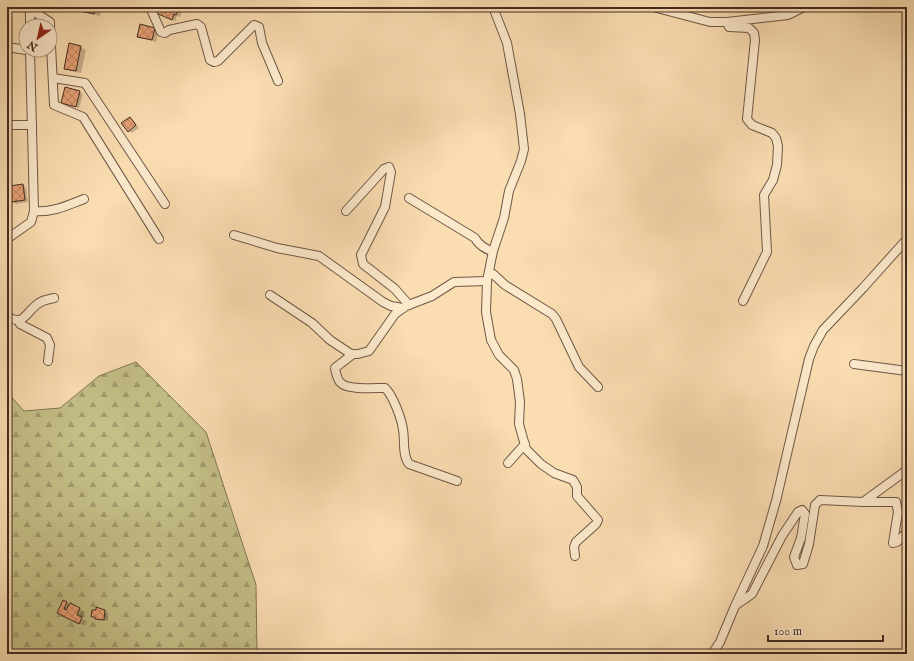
<svg xmlns="http://www.w3.org/2000/svg" width="914" height="661" viewBox="0 0 914 661" font-family="'IM FELL English',serif">
	<style>
		.forest { fill: url(#forest-firs); stroke: #827654 }
		.shadow { fill: #0003 }
		.building { fill: url(#building-cross-hatch); stroke: #412c22 }
		.lines { fill: none; stroke-linecap: round; stroke-linejoin: round }
		.minor-casing { stroke: #6f5846; stroke-width: 10 }
		.minor { stroke: #fce9cc; stroke-width: 8 }
	</style>
	<defs>
		<pattern id="forest-firs" width="22" height="20" patternUnits="userSpaceOnUse"><rect width="22" height="20" fill="#c4bf87"/><path d="M5 1l3.5 6h-7zM16 11l3.5 6h-7z" fill="#a19b6e"/></pattern>
		<pattern id="building-cross-hatch" width="8" height="8" patternUnits="userSpaceOnUse"><rect width="8" height="8" fill="#e8a277"/><path d="M0 0l8 8M0 8l8-8" fill="none" stroke="#be8461"/></pattern>
	</defs>
	<rect width="100%" height="100%" fill="#faddb1"/>
	<filter id="stains"><feTurbulence type="fractalNoise" baseFrequency=".005" numOctaves="4"/><feColorMatrix values="0 0 0 0 .2 0 0 0 0 .09 0 0 0 0 .02 0 0 0 .5 -.17"/></filter>
	<radialGradient id="worn" r=".72"><stop offset=".6" stop-color="#630" stop-opacity="0"/><stop offset="1" stop-color="#630" stop-opacity=".3"/></radialGradient>
	<!-- forest -->
	<polygon class="forest" points="136,362 206,432 256,585 257,653 257,654 7,654 7,392 24,411 60,408 99,376"/>
	<!-- shadow -->
	<g class="shadow">
		<polygon points="53,7 66,7 65,11"/>
		<polygon points="82,7 102,7 100,16 87,13 81,10"/>
		<polygon points="160,7 173,7 182,11 180,17 177,16 175,21 161,15"/>
		<polygon points="155,29 158,31 156,42 138,36"/>
		<polygon points="81,47 86,50 81,73 71,71 65,68"/>
		<polygon points="80,92 83,94 79,108 62,102"/>
		<polygon points="130,118 133,120 139,128 132,133 129,131"/>
		<polygon points="23,185 26,187 28,202 16,204 12,202"/>
		<polygon points="64,601 85,612 82,619 87,621 85,626 63,616"/>
		<polygon points="105,611 108,613 108,621 99,620 92,616"/>
	</g>
	<!-- building -->
	<g class="building">
		<polygon points="81,7 96,7 94,14 80,11"/>
		<polygon points="159,7 175,7 179,9 176,15 174,14 172,20 156,13"/>
		<polygon points="140,24 155,28 152,40 137,37"/>
		<polygon points="69,43 81,46 76,71 64,69"/>
		<polygon points="65,87 80,91 76,107 61,103"/>
		<polygon points="130,117 136,125 128,132 121,123"/>
		<polygon points="23,184 25,200 11,202 9,186"/>
		<polygon points="63,600 67,602 64,609 66,610 70,603 80,608 77,615 82,617 79,624 57,613"/>
		<polygon points="96,607 105,610 104,620 95,619 95,617 91,617 92,610 96,610"/>
	</g>
	<g class="lines">
		<!-- minor casing -->
		<g class="minor-casing">
			<g id="minor">
				<polyline points="150,7 161,32 165,33 169,30 197,24 201,27 210,60 214,62 218,61 254,25 259,27 262,43 278,81"/>
				<polyline points="493,7 507,43 520,114 524,149 521,161 509,191 504,218 493,251 487,281 486,312 491,340 499,355 514,370 517,379 520,402 519,424 526,449 541,464 554,473 573,480 577,487 577,496 598,520 596,524 576,542 574,547 575,556"/>
				<polyline points="653,7 710,22 727,22 788,15 804,7"/>
				<polyline points="30,8 30,26"/>
				<polyline points="30,13 36,13 50,22 50,26"/>
				<polyline points="727,22 729,27 749,28 754,33 755,40 747,119 752,125 772,133 776,138 778,146 777,165 773,180 764,195 767,252 743,301"/>
				<polyline points="50,26 54,105 83,117 159,239"/>
				<polyline points="7,47 26,50"/>
				<polyline points="53,78 85,83 165,204"/>
				<polyline points="7,125 32,125"/>
				<path d="M409,198L475,238C478,244 486,250 493,251"/>
				<path d="M34,211C52,213 68,205 84,199"/>
				<polyline points="346,211 384,169 389,167 391,172 385,207 361,255 363,264 395,289 409,305"/>
				<polyline points="234,235 277,248 319,256 383,302 391,306 403,308"/>
				<polyline points="7,239 31,222 34,211 30,50"/>
				<polyline points="489,272 493,274 505,285 552,314 556,319 579,367 598,387"/>
				<polyline points="270,295 312,323 330,340 351,354 358,354 369,351 395,314 406,306 432,296 454,282 487,281"/>
				<path d="M7,316C24,328 27,310 39,303C43,300 49,299 54,298"/>
				<polyline points="19,320 20,324 47,338 50,345 48,361"/>
				<path d="M353,354L335,368C336,373 337,380 341,383C347,390 376,388 385,388C393,395 402,420 403,430C405,441 402,455 409,464L457,481"/>
				<polyline points="854,364 907,371"/>
				<polyline points="508,463 525,444"/>
				<polyline points="863,502 896,502 898,512 893,543 897,542 907,532"/>
				<polyline points="736,605 752,594 782,536 798,512 802,510 805,514 801,538 794,557 797,565 803,564 809,544 815,505 820,500 863,502 907,470"/>
				<polyline points="712,654 720,642 735,606 763,546 776,501 809,359 814,346 823,330 863,288 907,239"/>
			</g>
		</g>
		<!-- minor -->
		<use href="#minor" class="minor"/>
	</g>
	<!-- margin -->
	<rect width="914" height="661" fill="none" stroke="#faddb1" stroke-width="24"/>
	<rect x="8" y="8" width="898" height="645" fill="none" stroke="#412c22" stroke-width="2"/>
	<rect x="12" y="12" width="890" height="637" fill="none" stroke="#412c22"/>
	<!-- north arrow -->
	<g transform="translate(38 38) rotate(214)"><circle r="19" fill="#fce9cc" stroke="#b19d88"/>
	<path d="M0-3L7 15L0 10L-7 15Z" fill="#8f2418"/>
	<text y="-6" font-size="11" font-weight="bold" text-anchor="middle" fill="#412c22">N</text>
	</g>
	<!-- scale -->
	<path d="M768 635v6h115v-6" fill="none" stroke="#412c22" stroke-width="2"/>
	<text x="774" y="635" font-size="12" fill="#412c22" stroke="#fce9cc" stroke-width="3" paint-order="stroke">100 m</text>
	<rect width="100%" height="100%" filter="url(#stains)"/>
	<rect width="100%" height="100%" fill="url(#worn)"/>
</svg>
